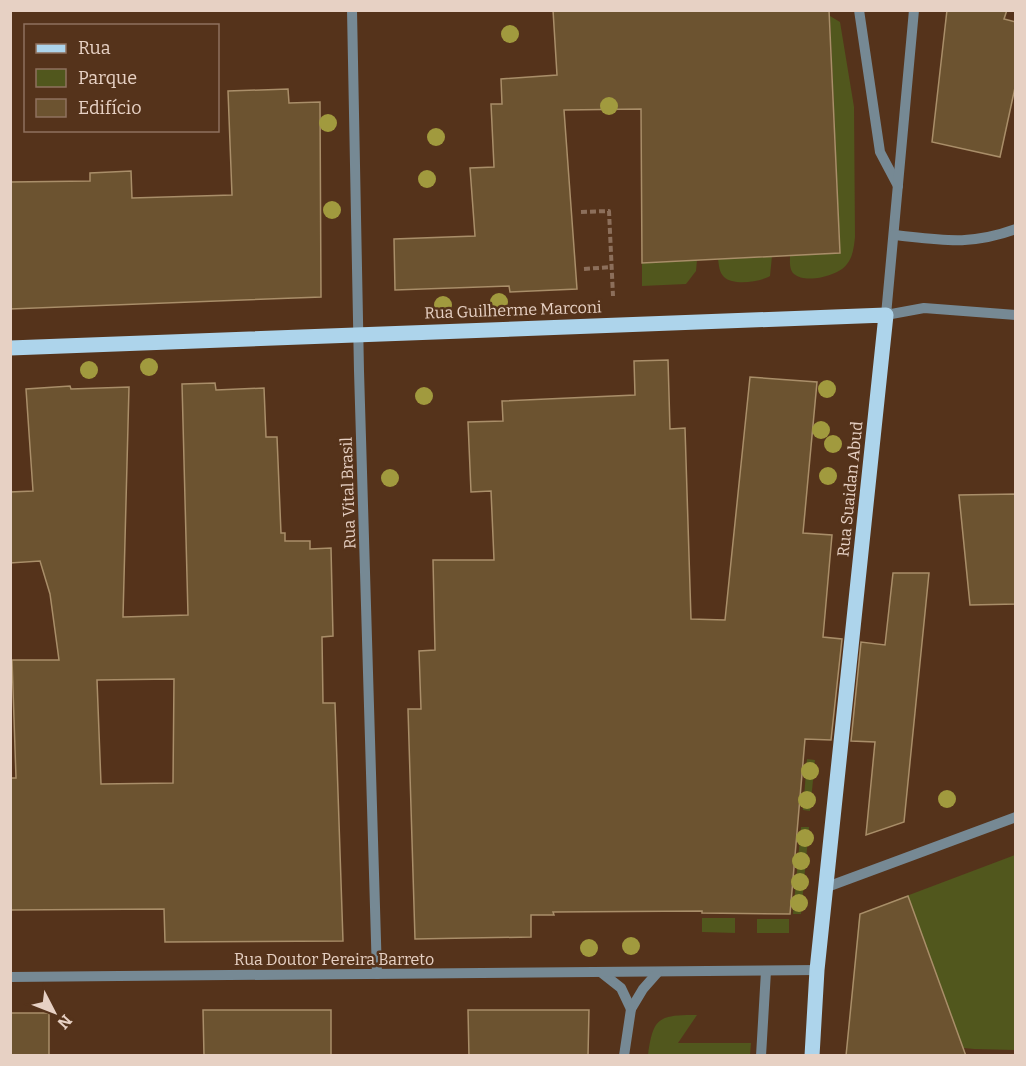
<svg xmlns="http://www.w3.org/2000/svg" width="1026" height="1066" viewBox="0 0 1026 1066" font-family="Bitter,serif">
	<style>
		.green { fill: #51571d }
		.building { fill: #6c5330; stroke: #a98e69; stroke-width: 1.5; fill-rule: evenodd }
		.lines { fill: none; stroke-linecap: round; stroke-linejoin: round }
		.path { stroke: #8c6f5b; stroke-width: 4; stroke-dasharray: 6 3; stroke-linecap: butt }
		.minor { stroke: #768994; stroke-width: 10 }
		.major { stroke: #add4eb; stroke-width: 15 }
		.tree { fill: #a19a3e }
		.labels { text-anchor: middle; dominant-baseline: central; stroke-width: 5; stroke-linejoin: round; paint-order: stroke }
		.street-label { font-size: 16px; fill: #e7d1c4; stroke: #55331b }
	</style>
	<rect width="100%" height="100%" fill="#55331b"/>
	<!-- green -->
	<g class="green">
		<path d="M830,16L840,22L854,107L855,237C854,246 853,257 847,264C839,276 805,284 794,274C789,269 790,262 790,255L840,252Z"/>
		<path d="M772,256L770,276C760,282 733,286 724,277C719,272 719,265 718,259Z"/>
		<polygon points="697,260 696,271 686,284 642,286 642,263"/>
		<polygon points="807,759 815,760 810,811 803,810"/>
		<polygon points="801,827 809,827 801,914 793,914"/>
		<polygon points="1015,855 1015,1050 974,1049 924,1044 846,1056 859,918 864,912"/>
		<polygon points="702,918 735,918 735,933 702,932"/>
		<rect x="757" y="919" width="32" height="14"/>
		<path d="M697,1015L678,1043H751L750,1055H648C653,1017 659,1015 697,1015Z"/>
	</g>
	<!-- building -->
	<g class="building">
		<polygon points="553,10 829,10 840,253 642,263 641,109 564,110 577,289 510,292 509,286 395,290 394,239 475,236 470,168 494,167 491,104 502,104 501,79 557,75"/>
		<polygon points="947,10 1007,10 1004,19 1016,22 1016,83 1000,157 932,142"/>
		<polygon points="288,89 289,103 320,102 321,297 10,309 10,182 90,181 90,173 131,171 132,198 232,195 228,91"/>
		<polygon points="668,360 670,429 685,428 691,619 725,620 750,377 817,382 803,533 832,535 823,637 842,639 831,740 805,739 790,914 702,913 702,911 553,912 554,915 531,915 531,937 415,939 408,709 421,709 419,651 435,650 433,560 494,560 491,491 471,492 468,422 503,421 502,401 635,395 634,361"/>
		<path d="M215,383L216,390L264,388L266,437H277L281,533H285V541H310V549L331,548L333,636L322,637L323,703H335L343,941L165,942L164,909L10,910V778H16L12,660H59L50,594L40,561L10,563V492L33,491L26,389L70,386L71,389L129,387L123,617L188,615L182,384ZM174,679L173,783L101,784L97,680Z"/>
		<polygon points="1016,494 1016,604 970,605 959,495"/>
		<polygon points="893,573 929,573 904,822 866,835 875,742 851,741 861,642 885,645"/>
		<polygon points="908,896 966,1056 846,1056 860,914"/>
		<polygon points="203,1010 331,1010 331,1056 204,1056"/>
		<polygon points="468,1010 589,1010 588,1056 469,1056"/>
		<rect x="10" y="1013" width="39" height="43"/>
	</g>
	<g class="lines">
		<!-- path -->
		<g class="path">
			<polyline points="581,212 609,211 613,296"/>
			<polyline points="584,269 611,267"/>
		</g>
		<!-- minor -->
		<g class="minor">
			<polyline points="352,10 359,371 377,974"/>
			<polyline points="859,10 880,152 898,186"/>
			<polyline points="914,10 886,315 924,308 1016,315"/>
			<path d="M894,235C942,240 969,246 1016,229"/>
			<polyline points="827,887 1016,817"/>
			<polyline points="602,973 621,988 631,1009"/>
			<polyline points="10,977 817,970"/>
			<polyline points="624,1056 631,1009 643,989 658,972"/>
			<polyline points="761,1056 766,971"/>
		</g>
		<!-- major -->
		<polyline class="major" points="10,348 886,315 817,970 812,1056"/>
	</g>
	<!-- trees -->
	<g class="tree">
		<circle cx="510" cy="34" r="9"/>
		<circle cx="609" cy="106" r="9"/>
		<circle cx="328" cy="123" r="9"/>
		<circle cx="436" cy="137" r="9"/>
		<circle cx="427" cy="179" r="9"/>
		<circle cx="332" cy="210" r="9"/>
		<circle cx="499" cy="302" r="9"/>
		<circle cx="443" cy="305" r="9"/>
		<circle cx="149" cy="367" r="9"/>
		<circle cx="89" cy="370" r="9"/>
		<circle cx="827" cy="389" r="9"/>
		<circle cx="424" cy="396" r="9"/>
		<circle cx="821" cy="430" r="9"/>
		<circle cx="833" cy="444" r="9"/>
		<circle cx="828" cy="476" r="9"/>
		<circle cx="390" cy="478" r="9"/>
		<circle cx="810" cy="771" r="9"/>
		<circle cx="947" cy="799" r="9"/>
		<circle cx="807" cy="800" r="9"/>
		<circle cx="805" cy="838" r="9"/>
		<circle cx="801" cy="861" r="9"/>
		<circle cx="800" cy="882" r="9"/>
		<circle cx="799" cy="903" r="9"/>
		<circle cx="631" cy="946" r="9"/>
		<circle cx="589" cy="948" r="9"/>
	</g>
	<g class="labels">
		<!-- street labels -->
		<g class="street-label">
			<text transform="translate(513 310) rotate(-2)">Rua Guilherme Marconi</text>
			<text transform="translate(850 489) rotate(-84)">Rua Suaidan Abud</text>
			<text transform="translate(348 493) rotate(-92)">Rua Vital Brasil</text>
			<text x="334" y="959">Rua Doutor Pereira Barreto</text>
		</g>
	</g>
	<!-- border -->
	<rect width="1026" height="1066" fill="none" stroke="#e7d1c4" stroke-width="24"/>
	<!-- legend -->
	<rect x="24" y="24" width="195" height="108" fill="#55331b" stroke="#8f725f" stroke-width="1.5"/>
	<rect x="36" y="44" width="30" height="9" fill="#add4eb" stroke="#8f725f" stroke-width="1.5"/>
	<text x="78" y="54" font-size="18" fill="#e7d1c4">Rua</text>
	<rect x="36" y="69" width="30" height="18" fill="#51571d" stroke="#8f725f" stroke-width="1.5"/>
	<text x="78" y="84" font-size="18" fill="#e7d1c4">Parque</text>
	<rect x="36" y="99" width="30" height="18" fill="#6c5330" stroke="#8f725f" stroke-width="1.5"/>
	<text x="78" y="114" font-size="18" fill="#e7d1c4">Edifício</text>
	<!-- north arrow -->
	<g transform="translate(54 1012) rotate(132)" stroke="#55331b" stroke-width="4.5" paint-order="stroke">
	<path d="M0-4.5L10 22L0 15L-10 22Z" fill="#e7d1c4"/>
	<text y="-9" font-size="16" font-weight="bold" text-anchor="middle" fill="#e7d1c4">N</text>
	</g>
</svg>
